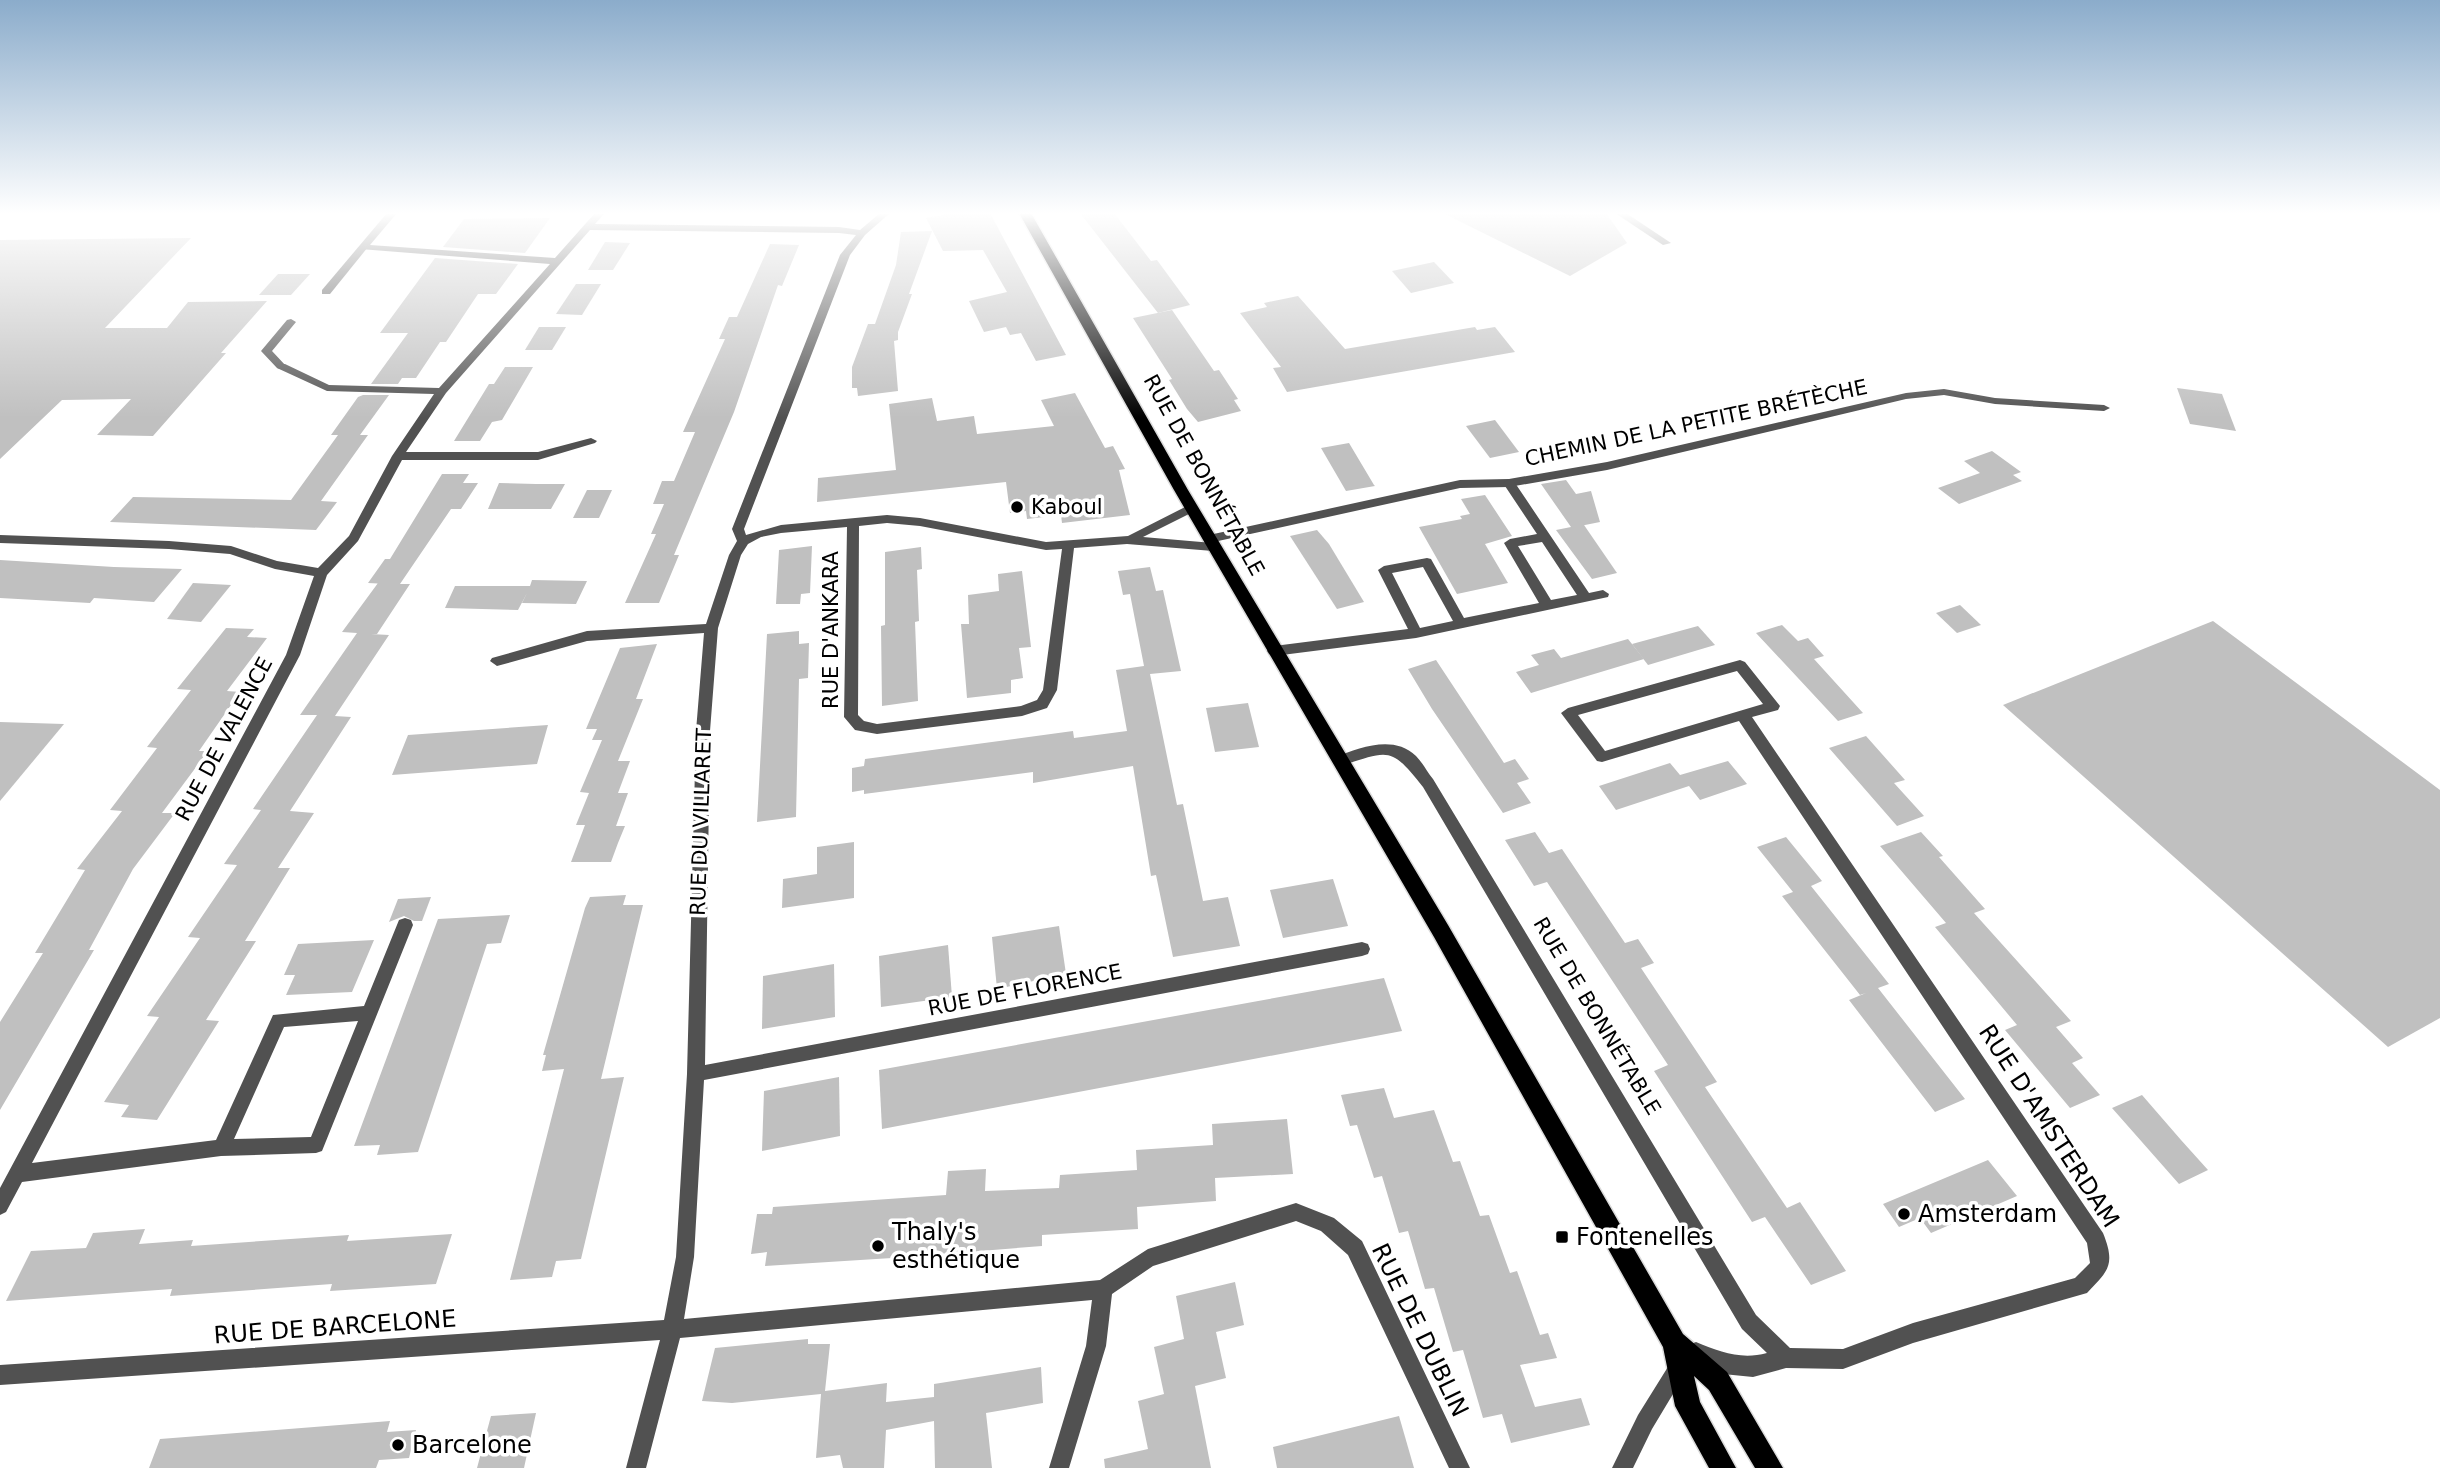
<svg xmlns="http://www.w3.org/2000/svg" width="2440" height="1468" viewBox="0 0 2440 1468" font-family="'DejaVu Sans',sans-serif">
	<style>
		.building { fill: #c0c0c0 }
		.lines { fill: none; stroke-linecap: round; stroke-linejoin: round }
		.primary-casing { stroke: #dbdbdb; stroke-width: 3 }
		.lane { fill: #515151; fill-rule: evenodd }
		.street { fill: #515151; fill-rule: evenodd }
		.primary { fill: #000; fill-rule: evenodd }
		.poi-dot { fill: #000; stroke: #fff; stroke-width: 2.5 }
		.labels { text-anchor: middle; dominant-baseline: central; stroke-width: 7; stroke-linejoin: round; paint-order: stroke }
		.street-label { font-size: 21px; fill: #000; stroke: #fff }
		.poi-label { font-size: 21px; fill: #000; stroke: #fff; text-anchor: start }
		.near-street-label { font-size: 24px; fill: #000; stroke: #fff }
		.near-poi-label { font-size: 24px; fill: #000; stroke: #fff; text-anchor: start }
	</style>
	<rect width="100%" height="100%" fill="#fff"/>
	<!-- building -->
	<g class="building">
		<polygon points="953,213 990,213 1066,355 1036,361 1021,333 1010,335 1006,327 984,332 969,301 1007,292 983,250 943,251 926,218"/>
		<polygon points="1080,213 1114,213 1151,261 1157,260 1190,305 1158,313"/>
		<polygon points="1443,213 1606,213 1627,243 1570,276"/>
		<polygon points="550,218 525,253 443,247 464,219"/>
		<polygon points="932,231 909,294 912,294 898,332 898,340 894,341 898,391 858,396 857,388 852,388 852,367 868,324 875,324 896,265 901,232"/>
		<polygon points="191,238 105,328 167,328 188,302 267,301 221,353 226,353 153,436 97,435 131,399 62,400 0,459 0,240"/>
		<polygon points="605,242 630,243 613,270 588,270"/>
		<polygon points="770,244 799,245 782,286 778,285 734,412 674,555 679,555 659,603 625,603 656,534 651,534 664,504 653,504 662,481 674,481 695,432 683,432 725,339 719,339 729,317 737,317"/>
		<polygon points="435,258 518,264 496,294 478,294 446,342 440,342 416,378 402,378 398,384 371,384 408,333 380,333"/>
		<polygon points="1434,262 1454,283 1411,293 1392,271"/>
		<polygon points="278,274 310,274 291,295 259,295"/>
		<polygon points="576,284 601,284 582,315 556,314"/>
		<polygon points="1298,296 1345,349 1475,327 1477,330 1495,327 1515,352 1287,392 1273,368 1281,367 1240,313 1267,307 1264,303"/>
		<polygon points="1172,310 1214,371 1219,370 1238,399 1234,400 1241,411 1198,422 1187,409 1169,380 1172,379 1133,318"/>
		<polygon points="539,327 566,327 552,350 525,350"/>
		<polygon points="505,367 533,367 502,420 492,422 480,441 454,441 489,384 494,384"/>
		<polygon points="2177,388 2222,394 2236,431 2190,424"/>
		<polygon points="1075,393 1105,448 1113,446 1125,469 1119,470 1130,515 1062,523 1061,515 1027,519 1026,511 1010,513 1006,482 817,502 818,478 896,470 889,404 932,398 937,421 974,416 977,434 1054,426 1041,400"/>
		<polygon points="363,395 389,395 360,435 368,435 321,501 337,502 316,530 110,522 133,497 291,500 338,435 331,435 358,397"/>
		<polygon points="1495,420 1519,452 1490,458 1466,426"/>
		<polygon points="1349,443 1374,485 1375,486 1346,491 1321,448"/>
		<polygon points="1992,451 2021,472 2013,475 2022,481 1959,504 1938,488 1980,473 1964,461"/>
		<polygon points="442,474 469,474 463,483 478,483 461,509 451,509 400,584 410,584 377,634 371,634 389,635 335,716 351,717 290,811 314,813 278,868 290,868 245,941 256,941 206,1020 219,1021 157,1120 121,1117 129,1105 104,1102 159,1017 147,1016 200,938 188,937 237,865 224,864 261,810 253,809 317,715 300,715 357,633 342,632 378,583 388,584 368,583 385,559 390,559"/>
		<polygon points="1566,480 1576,494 1591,491 1600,522 1575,527 1584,525 1617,573 1592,579 1556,530 1571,527 1541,484"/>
		<polygon points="499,483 536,484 565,484 551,509 488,509"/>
		<polygon points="587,490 612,490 599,518 573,518"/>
		<polygon points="1485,495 1512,536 1485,544 1508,583 1457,594 1419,527 1462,519 1460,516 1470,514 1461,499"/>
		<polygon points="1317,530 1329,544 1364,602 1337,609 1290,536"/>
		<polygon points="812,546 810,593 801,594 800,604 776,604 779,550"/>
		<polygon points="921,547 922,569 917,570 919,621 915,622 918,701 882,706 881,626 885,625 885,552"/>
		<polygon points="0,560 114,567 182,569 154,602 94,598 90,603 0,598"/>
		<polygon points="1150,567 1156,591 1163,590 1181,671 1150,674 1177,805 1183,804 1203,901 1228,897 1240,946 1173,957 1156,875 1151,876 1133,766 1033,783 1033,772 864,794 864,790 852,792 852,768 864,766 865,759 1073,731 1074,738 1127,731 1116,670 1144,666 1130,594 1123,595 1118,571"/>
		<polygon points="1022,571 1031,647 1019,648 1023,678 1011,680 1011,693 967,698 961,624 969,624 968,595 999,591 998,574"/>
		<polygon points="532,580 587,581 576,604 522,603 527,593 518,610 445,608 455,586 530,586"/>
		<polygon points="193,583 231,585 201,622 167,619"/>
		<polygon points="1960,605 1981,625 1957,633 1936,613"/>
		<polygon points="2213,621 2440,790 2440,1018 2388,1047 2003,705"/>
		<polygon points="1782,625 1798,641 1808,638 1824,656 1814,659 1863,713 1838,721 1756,633"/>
		<polygon points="1698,626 1715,645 1648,665 1632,644"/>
		<polygon points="226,628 254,629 247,637 267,638 227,691 240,692 199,751 208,751 162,813 175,813 133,869 89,950 94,950 0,1110 0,1022 43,953 35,953 85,870 77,869 122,811 110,810 157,748 147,747 191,690 177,689"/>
		<polygon points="799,631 799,644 809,643 808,678 799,679 796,817 757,822 767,634"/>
		<polygon points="1628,639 1644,659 1531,693 1516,672 1539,665 1531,655 1554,649 1561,658"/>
		<polygon points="657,644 636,699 643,699 618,761 630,761 618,793 628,793 616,826 625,826 618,843 611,862 571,862 585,825 576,825 589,793 580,792 602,740 592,740 597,729 586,729 620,648"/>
		<polygon points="1436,660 1504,763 1515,759 1529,779 1517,783 1531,803 1503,813 1432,709 1408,669"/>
		<polygon points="1248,703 1259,747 1215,752 1206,708"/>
		<polygon points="0,722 64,724 0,801"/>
		<polygon points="548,725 537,764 392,775 408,735"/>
		<polygon points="1866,736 1905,780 1894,783 1924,816 1897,826 1829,748"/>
		<polygon points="1728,761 1747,784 1700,800 1689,786 1616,810 1599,786 1670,763 1680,775"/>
		<polygon points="1535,832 1549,853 1562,849 1625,943 1638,939 1654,963 1641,968 1717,1082 1705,1087 1787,1208 1800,1202 1846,1271 1811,1285 1765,1217 1752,1222 1654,1071 1668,1065 1547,882 1534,886 1505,840"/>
		<polygon points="1921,832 1943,856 1939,857 1985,909 1974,913 2071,1021 2056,1027 2083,1058 2072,1063 2100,1095 2070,1108 2005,1030 2017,1025 1935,927 1946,923 1880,846"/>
		<polygon points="1786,837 1822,881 1811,886 1889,984 1878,988 1965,1099 1935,1112 1849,1000 1866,993 1860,995 1782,896 1793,892 1757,847"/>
		<polygon points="854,842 854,898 782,908 783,879 817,874 817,847"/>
		<polygon points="1333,879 1348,926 1283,938 1270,890"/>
		<polygon points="626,895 623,905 643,905 601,1079 624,1077 581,1259 556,1261 552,1277 510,1280 564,1069 542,1071 546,1055 543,1055 585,908 590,897"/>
		<polygon points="431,897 422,921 414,921 404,916 389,922 398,899"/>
		<polygon points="510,915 501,943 487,944 418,1152 377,1155 380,1145 354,1146 438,919"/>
		<polygon points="1059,926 1066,974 997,989 992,937"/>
		<polygon points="374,940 352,992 286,995 295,975 284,975 298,944"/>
		<polygon points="948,945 952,997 881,1007 879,956"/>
		<polygon points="834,964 835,1017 762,1029 763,976"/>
		<polygon points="1384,978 1402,1031 882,1129 879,1070"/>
		<polygon points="839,1077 840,1136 762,1151 764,1091"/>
		<polygon points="1384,1088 1394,1118 1434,1110 1453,1162 1460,1161 1480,1216 1489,1215 1510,1273 1517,1271 1540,1335 1548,1333 1557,1358 1520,1365 1535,1407 1581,1398 1590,1425 1511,1443 1502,1414 1483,1418 1463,1350 1453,1352 1434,1288 1425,1289 1408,1231 1399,1233 1382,1176 1374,1178 1357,1125 1350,1126 1341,1095"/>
		<polygon points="2142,1095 2181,1140 2208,1170 2179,1184 2112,1108"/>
		<polygon points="1287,1119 1293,1174 1215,1178 1216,1201 1137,1207 1138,1229 1042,1235 1042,1246 892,1258 765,1266 767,1252 751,1254 757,1214 772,1214 773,1207 946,1195 948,1171 986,1169 985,1191 1059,1188 1060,1175 1137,1170 1136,1150 1213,1145 1212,1124"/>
		<polygon points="1988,1160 2017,1196 1931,1233 1920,1218 1899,1227 1883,1204"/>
		<polygon points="145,1229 139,1244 193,1240 191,1246 349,1235 347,1241 452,1234 436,1284 330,1291 332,1284 170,1296 172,1289 6,1301 31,1251 86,1248 93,1233"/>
		<polygon points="1235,1282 1244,1325 1216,1332 1226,1378 1195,1386 1211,1468 1105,1468 1104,1459 1148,1449 1138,1401 1164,1394 1154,1347 1184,1339 1176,1296"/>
		<polygon points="808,1339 808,1344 830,1344 825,1391 887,1383 886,1402 934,1397 934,1384 1041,1367 1043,1403 986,1413 992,1468 935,1468 934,1421 886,1430 884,1468 843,1468 840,1455 816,1458 821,1394 732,1403 702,1401 715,1348"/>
		<polygon points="536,1413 524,1468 477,1468 491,1416"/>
		<polygon points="1399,1416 1414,1468 1277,1468 1273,1447"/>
		<polygon points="390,1421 387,1432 416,1430 409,1458 379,1460 376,1468 149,1468 160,1439"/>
	</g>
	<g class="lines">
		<!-- primary casing -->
		<g class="primary-casing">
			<polygon id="primary" points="1019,213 1031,213 1188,490 1448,925 1683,1334 1727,1372 1783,1468 1755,1468 1709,1390 1694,1376 1700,1402 1736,1468 1709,1468 1675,1406 1663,1347 1434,937 1174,490"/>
		</g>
		<!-- lane -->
		<g class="lane">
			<polygon points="360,245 368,247 330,294 322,294 322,290"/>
			<polygon points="291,319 296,322 272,351 286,366 281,369 277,368 261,351 287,320"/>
			<polygon points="1944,389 1995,398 2104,405 2110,408 2104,411 1995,404 1944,395 1906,399 1607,470 1509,487 1460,488 1209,543 1203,539 1209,535 1460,480 1509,479 1607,462 1906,393"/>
		</g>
		<!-- street -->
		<g class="street">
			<path d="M387,213H397L370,245L555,258L595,213H605L595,224L839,227L860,230L880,213H890L865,235L850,255L744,529L746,535L781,525L887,515L920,518L1046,542L1128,536L1191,504L1197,508L1195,511L1143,537L1213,543L1219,547L1213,551L1127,544L1074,548L1057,690L1047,708L1022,716L877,734L855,730L844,717L847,527L781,533L761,537L748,544L741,555L718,628L710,731L705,1065L1362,942L1368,944L1370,949L1368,954L1362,956L704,1080L694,1257L684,1319L1100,1280L1148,1249L1296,1203L1334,1218L1362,1241L1470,1468H1449L1348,1255L1321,1231L1296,1221L1153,1266L1112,1294L1106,1346L1069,1468H1049L1086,1346L1092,1300L680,1338L646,1468H626L660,1340L0,1385V1365L664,1320L676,1257L687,1074L696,731L704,633L587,641L497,666L490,661L492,658L587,631L706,624L729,555L737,541L732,529L840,255L856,235L839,233L590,230L446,393L406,452H538L591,438L597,441L595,443L538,460H402L358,541L327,575L300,655L32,1163L216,1140L273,1015L364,1006L399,920L405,918L411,920L413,925L322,1151L316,1153L221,1156L22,1182L6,1212L0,1215V1188L286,655L314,576L275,569L230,554L169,549L0,543V535L169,541L231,546L277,561L318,568L349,536L392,456L434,394L327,391L277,368V364H285L329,385L439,388L550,264L360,249V245ZM887,523L920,526L1046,550L1062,549L1043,690L1037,700L1021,706L877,724L864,721L858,715L859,526ZM358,1021L311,1137L234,1139L284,1027Z"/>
			<polygon points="1615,213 1626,213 1671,243 1663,245"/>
			<path d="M1509,479L1513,480L1589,593L1603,590L1609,594L1608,597L1416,638L1274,656L1269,654L1267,651L1269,648L1274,646L1408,629L1378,570L1384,566L1427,558L1431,559L1464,618L1539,603L1504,543L1510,539L1537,534L1503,483ZM1542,542L1577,595L1551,600L1518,546ZM1423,567L1453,621L1420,628L1392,573Z"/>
			<path d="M1740,660L1745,662L1780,706L1778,710L1752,717L2103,1233C2116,1265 2108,1271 2087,1293L1913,1343L1843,1369L1786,1368L1753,1377L1723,1374L1689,1359L1686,1352L1689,1345L1696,1342C1720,1352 1741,1360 1767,1353L1742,1329L1423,787C1390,745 1389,751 1340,766L1335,765L1333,761L1335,757C1360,748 1393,734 1416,756C1423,763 1427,772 1433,779L1756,1315L1790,1348L1843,1349L1913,1323L2075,1278L2090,1263L2087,1243L1739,721L1602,762L1597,761L1561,713L1568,708ZM1737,671L1763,704L1605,751L1578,715Z"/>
			<polygon points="1678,1359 1685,1362 1688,1369 1652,1429 1633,1468 1612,1468 1638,1415 1671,1362"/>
		</g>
		<!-- primary -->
		<use href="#primary" class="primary"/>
	</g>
	<!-- sky -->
	<linearGradient id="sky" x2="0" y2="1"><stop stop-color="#8baccb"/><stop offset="0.51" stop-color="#fff"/><stop offset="1" stop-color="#fff" stop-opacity="0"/></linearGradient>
	<rect width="2440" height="418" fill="url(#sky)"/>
	<!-- markers -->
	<g class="poi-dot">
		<circle cx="1017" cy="507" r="7"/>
		<circle cx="1904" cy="1214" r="7"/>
		<rect x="1555" y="1230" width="14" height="14" rx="3.5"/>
		<circle cx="878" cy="1246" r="7"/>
		<circle cx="398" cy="1445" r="7"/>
	</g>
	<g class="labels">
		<!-- street labels -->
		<g class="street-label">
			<text transform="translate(1696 423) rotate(-12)">CHEMIN DE LA PETITE BRÉTÈCHE</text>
			<text transform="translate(1204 475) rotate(61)">RUE DE BONNÉTABLE</text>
			<text transform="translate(831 630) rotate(-90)">RUE D'ANKARA</text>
			<text transform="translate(224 739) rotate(-62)">RUE DE VALENCE</text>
			<text transform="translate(701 822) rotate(-88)">RUE DU VILLARET</text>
			<text transform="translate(1025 990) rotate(-11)">RUE DE FLORENCE</text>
			<text transform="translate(1597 1016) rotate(59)">RUE DE BONNÉTABLE</text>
		</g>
		<!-- poi labels -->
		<g class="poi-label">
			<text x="1031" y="507">Kaboul</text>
		</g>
		<!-- near-street labels -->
		<g class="near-street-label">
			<text transform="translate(2049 1126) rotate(57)">RUE D'AMSTERDAM</text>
			<text transform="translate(335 1327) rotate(-4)">RUE DE BARCELONE</text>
			<text transform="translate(1420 1330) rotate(64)">RUE DE DUBLIN</text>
		</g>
		<!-- near-poi labels -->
		<g class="near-poi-label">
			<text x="1918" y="1214">Amsterdam</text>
			<text x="892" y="1232">Thaly's<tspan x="892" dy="28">esthétique</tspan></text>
			<text x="1576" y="1237">Fontenelles</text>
			<text x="412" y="1445">Barcelone</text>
		</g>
	</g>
</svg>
